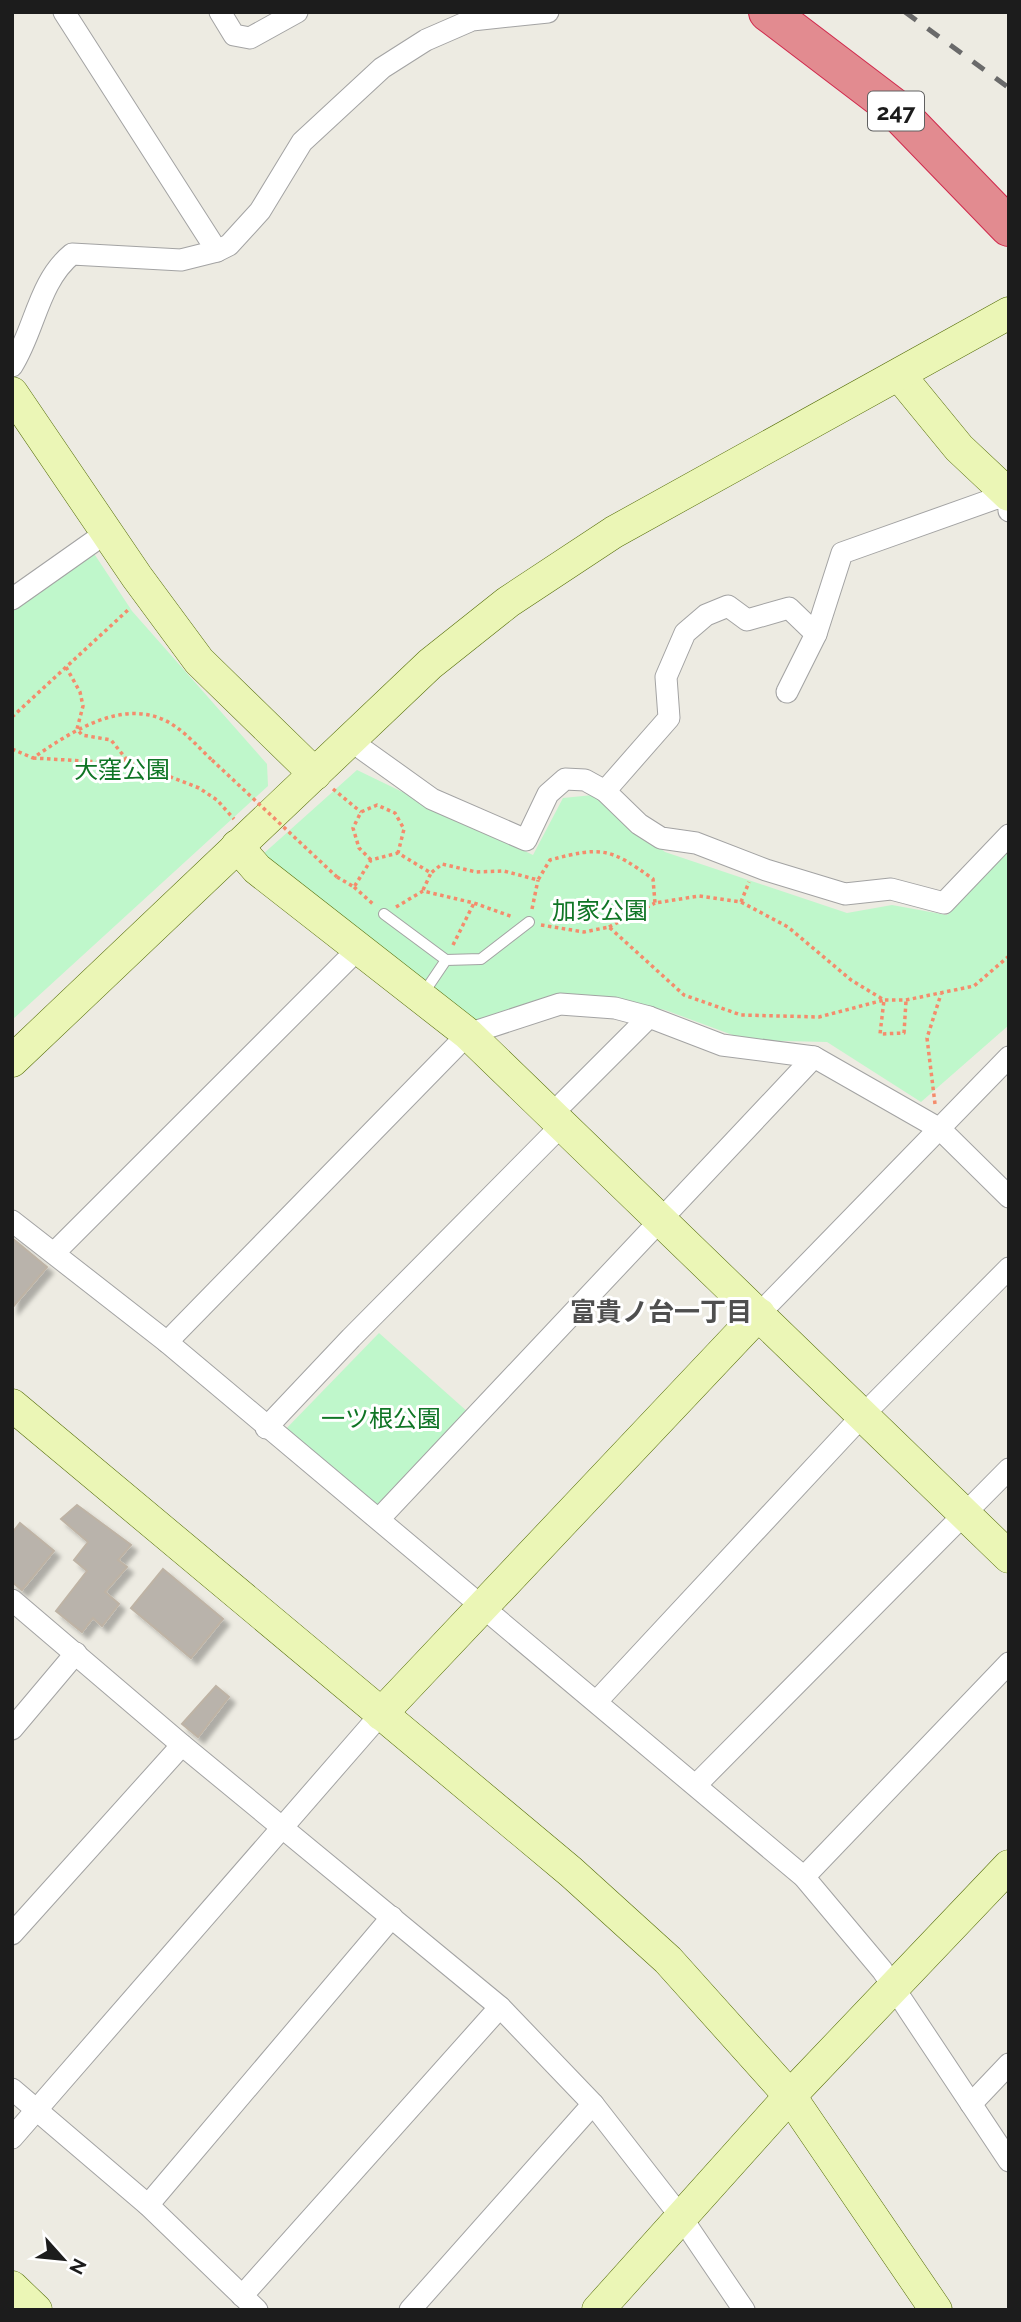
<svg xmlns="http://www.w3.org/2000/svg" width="1021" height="2322" viewBox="0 0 1021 2322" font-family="Raleway,'Noto Sans JP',sans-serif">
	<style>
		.park { fill: #bff7cb }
		.building { fill: #b9b3ab; stroke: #beb3a5; stroke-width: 2; filter: url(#shadow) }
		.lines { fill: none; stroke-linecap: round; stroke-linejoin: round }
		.lane-casing { stroke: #a3a3a3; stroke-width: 12 }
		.street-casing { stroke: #a3a3a3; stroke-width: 23 }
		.secondary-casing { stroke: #556d09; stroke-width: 33 }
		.highway-casing { stroke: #d02a4d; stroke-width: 40 }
		.path { stroke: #f48c6c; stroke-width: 3.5; stroke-dasharray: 3.5 3.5; stroke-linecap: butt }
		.lane { stroke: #fff; stroke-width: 10 }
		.street { stroke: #fff; stroke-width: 21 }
		.secondary { stroke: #ebf6b6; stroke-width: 32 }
		.highway { stroke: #e28b90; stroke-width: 38 }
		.rail { stroke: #6a6a6a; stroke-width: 5; stroke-dasharray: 14 14; stroke-linecap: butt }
		.path-bridge { stroke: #f48c6c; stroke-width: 3.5; stroke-dasharray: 3.5 3.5; stroke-linecap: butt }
		.labels { text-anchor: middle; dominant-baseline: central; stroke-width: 6; stroke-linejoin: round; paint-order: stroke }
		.shield { fill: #fff; stroke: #606060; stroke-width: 2 }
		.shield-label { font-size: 23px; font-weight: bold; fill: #1c1c1c }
		.park-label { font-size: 24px; fill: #0f7525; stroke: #fff }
		.neighbourhood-label { font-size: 26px; font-weight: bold; fill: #4f4f4f; stroke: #fff }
	</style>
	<defs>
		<filter id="shadow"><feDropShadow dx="6" dy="6" stdDeviation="2" flood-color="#0004"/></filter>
	</defs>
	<rect width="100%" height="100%" fill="#edebe2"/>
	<!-- park -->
	<g class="park">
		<polygon points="91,549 132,611 267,764 268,786 12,1020 12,604"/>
		<polygon points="357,770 533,855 563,798 593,795 665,852 847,913 892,905 947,915 1009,848 1009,1025 921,1102 827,1042 746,1040 665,1010 602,996 557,996 476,1023 262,855"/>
		<polygon points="379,1333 469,1413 380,1507 282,1433"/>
	</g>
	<!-- building -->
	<g class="building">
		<polygon points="12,1238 47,1267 12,1308"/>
		<polygon points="77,1505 131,1545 118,1560 127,1567 105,1592 119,1604 102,1626 93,1618 82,1632 56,1611 87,1571 74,1560 88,1542 61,1519"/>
		<polygon points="20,1523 54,1551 22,1590 12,1582 12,1533"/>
		<polygon points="163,1569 223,1619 191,1658 131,1608"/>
		<polygon points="216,1686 229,1697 198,1737 182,1724"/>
	</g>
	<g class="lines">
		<!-- lane casing -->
		<g class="lane-casing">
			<g id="lane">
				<polyline points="384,914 446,960"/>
				<polyline points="423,994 446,960 481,959 529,922"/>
			</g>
		</g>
		<!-- street casing -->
		<g class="street-casing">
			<g id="street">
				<polyline points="64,12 217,251"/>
				<polyline points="220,12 234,35 250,38 297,12"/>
				<path d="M12,366C35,330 38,282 72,254L181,260L217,251L229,245L260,211L302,142L382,68L426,40L472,20L548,12"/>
				<polyline points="12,599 107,532"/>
				<polyline points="787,692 816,634"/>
				<polyline points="351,741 432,799 526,840 548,794 565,779 585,780 605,791 639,824 661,838 696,843 766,870 845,894 891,889 944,903 1009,835"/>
				<polyline points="605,791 669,718 666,677 685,633 706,615 728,606 747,620 789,608 816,634 842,553 1008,494 1009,511"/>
				<polyline points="551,1115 649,1017"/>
				<polyline points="12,1221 167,1342 804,1877 882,1970 1009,2161"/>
				<polyline points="55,1252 359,948"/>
				<polyline points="759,1314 1009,1057"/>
				<polyline points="167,1342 468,1034 560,1004 615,1008 649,1017 722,1045 814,1057 940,1129 1009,1197"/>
				<polyline points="266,1428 351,1338 562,1125"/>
				<polyline points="379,1519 814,1057"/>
				<polyline points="12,1600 182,1745 500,2007 593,2104 681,2217 744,2310"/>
				<polyline points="597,1701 863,1415 1009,1268"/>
				<polyline points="12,1729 76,1653"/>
				<polyline points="696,1785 1009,1469"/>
				<polyline points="804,1877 1009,1663"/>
				<polyline points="12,1934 182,1745"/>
				<polyline points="12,2089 148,2205 257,2310"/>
				<polyline points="971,2104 1009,2064"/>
				<polyline points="12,2138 381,1714"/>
				<polyline points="148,2205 392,1917"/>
				<polyline points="242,2296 500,2007"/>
				<polyline points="410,2310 593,2104"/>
			</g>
		</g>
		<!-- secondary casing -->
		<g class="secondary-casing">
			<g id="secondary">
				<polyline points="900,376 959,448 1009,495"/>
				<polyline points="12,393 137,577 199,661 315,774"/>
				<polyline points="237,846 257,869 468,1034 1009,1557"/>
				<polyline points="12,1061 430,664 508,602 614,532 1009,313"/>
				<polyline points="12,1405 571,1872 668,1960 790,2096 936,2310"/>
				<polyline points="381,1714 759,1314"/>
				<polyline points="12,2287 36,2310"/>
				<polyline points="598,2310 790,2096 1009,1866"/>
			</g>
		</g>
		<!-- highway casing -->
		<g class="highway-casing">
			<polyline id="highway" points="768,12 893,107 1009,227"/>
		</g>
		<!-- path -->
		<g class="path">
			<polyline points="66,667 80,692 83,706 77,729 82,735 111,740 127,760"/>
			<polyline points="12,717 129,609"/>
			<path d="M12,749L33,758C72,731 129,693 176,727C189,736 200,749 212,760"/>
			<polyline points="33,758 101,762 127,760 199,788 217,800 234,819"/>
			<polyline points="333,789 361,812"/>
			<polyline points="371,860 359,848 353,828 361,812 377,805 395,813 404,829 398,853"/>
			<path d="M337,877L354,887L371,860L398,853L431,873L442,864L476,872L504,871L538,880L550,860C602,846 610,848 653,879L655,903L699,896L741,902L788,927L851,980L884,1000H906L974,986L1009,956"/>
			<polyline points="354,887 373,904"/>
			<polyline points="423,890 431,873"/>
			<polyline points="741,902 749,882"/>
			<polyline points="396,907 423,891 474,903 513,917"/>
			<polyline points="532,909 538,880"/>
			<polyline points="541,925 584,932 609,927 684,995 741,1015 819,1017 884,1000 880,1034 904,1033 906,1001"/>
			<polyline points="609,927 655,903"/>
			<polyline points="453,945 474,903"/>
			<polyline points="935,1104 927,1038 941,994"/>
		</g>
		<!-- lane -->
		<use href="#lane" class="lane"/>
		<!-- street -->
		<use href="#street" class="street"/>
		<!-- secondary -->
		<use href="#secondary" class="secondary"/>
		<!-- highway -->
		<use href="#highway" class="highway"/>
		<!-- rail -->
		<polyline class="rail" points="905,12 1009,88"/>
		<!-- path-bridge -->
		<polyline class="path-bridge" points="212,760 337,877"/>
	</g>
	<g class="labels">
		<!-- shield labels -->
		<rect class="shield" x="868" y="91.5" width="56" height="39" rx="5"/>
		<g class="shield-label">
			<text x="896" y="111">247</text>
		</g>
		<!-- park labels -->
		<g class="park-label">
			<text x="122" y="769">大窪公園</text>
			<text x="600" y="910">加家公園</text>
			<text x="381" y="1418">一ツ根公園</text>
		</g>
		<!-- neighbourhood labels -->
		<g class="neighbourhood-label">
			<text x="661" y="1312">富貴ノ台一丁目</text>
		</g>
	</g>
	<!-- border -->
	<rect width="1021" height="2322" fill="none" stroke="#1c1c1c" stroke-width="28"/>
	<!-- north arrow -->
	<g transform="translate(63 2259) rotate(117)" stroke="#ffffff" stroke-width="5" paint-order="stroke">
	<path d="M0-5L12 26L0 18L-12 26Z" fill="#1c1c1c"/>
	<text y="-10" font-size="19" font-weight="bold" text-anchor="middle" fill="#1c1c1c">N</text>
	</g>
</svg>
